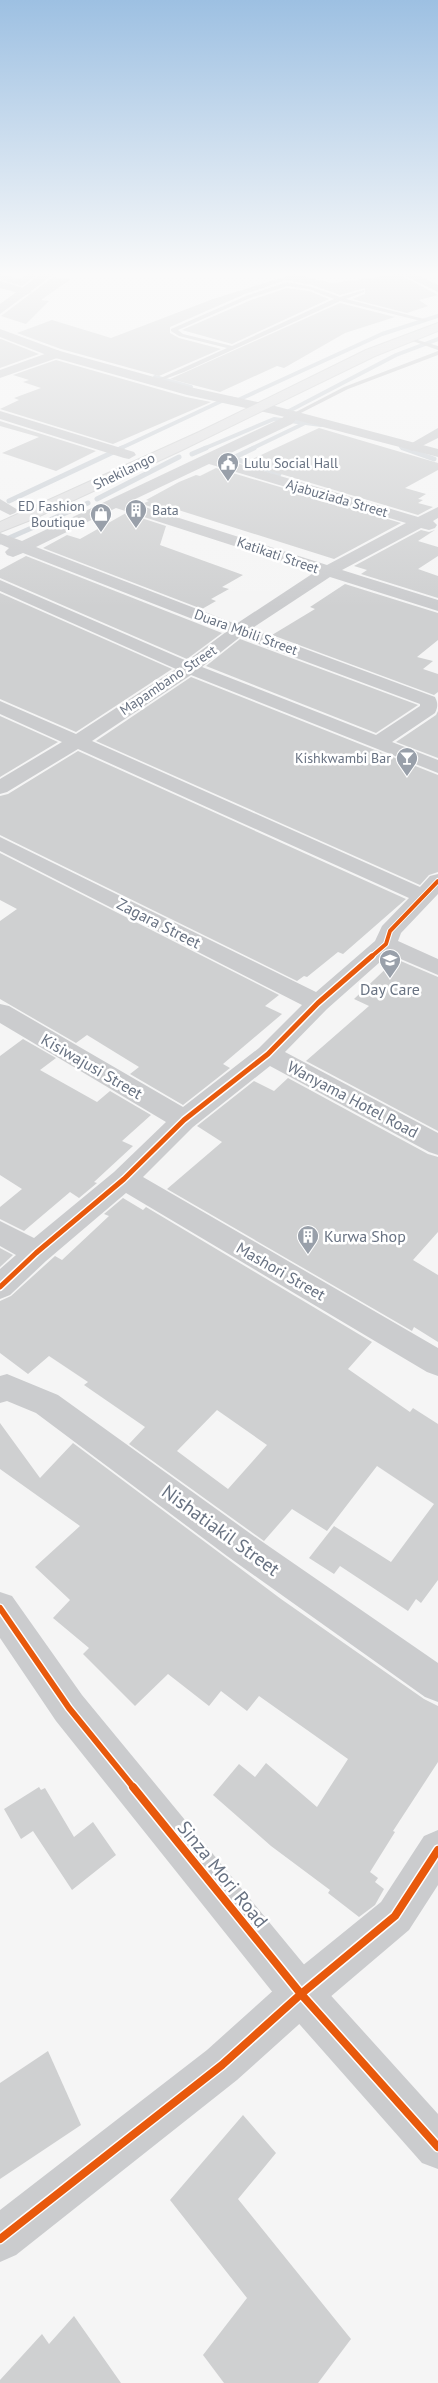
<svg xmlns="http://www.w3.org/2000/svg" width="438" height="2383" viewBox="0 0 438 2383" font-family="'PT Sans',sans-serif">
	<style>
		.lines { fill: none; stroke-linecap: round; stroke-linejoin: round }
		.stream-far1 { stroke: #ced3d8; stroke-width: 4 }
		.stream { stroke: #ced3d8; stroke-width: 5 }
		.building { fill: #cfd0d1; fill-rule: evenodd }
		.secondary-casing { stroke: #d1d2d3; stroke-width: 2 }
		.service { fill: #cbccce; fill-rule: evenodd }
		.minor { fill: #cbccce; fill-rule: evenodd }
		.tertiary { fill: #cbccce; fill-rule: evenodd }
		.secondary { fill: #e0e0e1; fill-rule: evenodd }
		.cycleway-far3-casing { stroke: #fff; stroke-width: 6 }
		.cycleway-far2-casing { stroke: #fff; stroke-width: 8 }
		.cycleway-far1-casing { stroke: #fff; stroke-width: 9 }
		.cycleway-casing { stroke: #fff; stroke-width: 11 }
		.cycleway-far3 { stroke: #e8590c; stroke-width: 4 }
		.cycleway-far2 { stroke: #e8590c; stroke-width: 5 }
		.cycleway-far1 { stroke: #e8590c; stroke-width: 6 }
		.cycleway { stroke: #e8590c; stroke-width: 8 }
		.labels { text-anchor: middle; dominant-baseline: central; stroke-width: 5; stroke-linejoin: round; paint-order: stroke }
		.far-poi-label { font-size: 14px; fill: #687282; stroke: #fff; text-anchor: start }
		.far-street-label { font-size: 14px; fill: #687282; stroke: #fff }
		.street-label { font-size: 16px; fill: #687282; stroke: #fff }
		.poi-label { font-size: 16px; fill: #687282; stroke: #fff }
		.near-street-label { font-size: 19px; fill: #687282; stroke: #fff }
	</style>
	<rect width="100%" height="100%" fill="#f5f5f5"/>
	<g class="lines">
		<!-- stream-far1 -->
		<g class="stream-far1">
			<polyline points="155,377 191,387"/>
			<polyline points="289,411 396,355 438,339"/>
			<polyline points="401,447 407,449"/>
			<polyline points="119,449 228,398 238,400 382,334 438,316"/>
			<polyline points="203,449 274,419 321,425"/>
			<polyline points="251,449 303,424"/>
		</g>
		<!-- stream -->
		<g class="stream">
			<polyline points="254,448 233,458 279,474"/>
			<polyline points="403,448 434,459"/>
			<polyline points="192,454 206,448"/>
			<polyline points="97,499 179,457"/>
			<polyline points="9,501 122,448"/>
			<polyline points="0,542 88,503"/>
		</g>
	</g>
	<!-- building -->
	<g class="building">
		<polygon points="0,274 21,279 28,274 36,275 22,286 0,279"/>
		<polygon points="294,274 332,283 399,274 438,295 419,300 428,306 407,313 352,299 365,294 365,288 340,295 312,285 286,280 245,294 170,327 170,333 179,338 221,349 159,376 61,349 17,333 52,320 111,338 213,299"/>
		<polygon points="53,277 71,279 41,300 49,301 26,324 1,316"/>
		<polygon points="287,288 309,291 329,299 232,344 182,330 251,300"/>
		<polygon points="340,303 395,317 345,333 284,368 277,366 220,392 170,379"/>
		<polygon points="0,339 1,339 39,354 0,368"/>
		<polygon points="56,360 186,397 211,402 113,444 0,409 19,400 14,398 41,388 23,382 29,380 13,375"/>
		<polygon points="0,421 96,451 56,471 2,453 39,437 0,426"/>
		<polygon points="319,428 438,463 438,470 405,488 426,494 418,499 423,500 418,503 433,507 418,515 244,463"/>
		<polygon points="216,468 401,523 334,559 172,508 171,513 142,504 149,501 146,500 179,482 196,475 200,476"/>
		<polygon points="126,513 166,526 160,545 243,575 222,587 229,589 211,599 216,601 202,609 43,548 67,535 80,539"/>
		<polygon points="421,530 429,532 435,530 418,541 438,547 438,556 418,569 438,576 438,598 361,574 367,570 354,566"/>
		<polygon points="26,556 222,633 187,659 0,578 0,570"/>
		<polygon points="345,584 438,613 438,640 417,657 433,661 423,669 438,674 438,692 434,695 272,635 315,609 310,607"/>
		<polygon points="0,593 172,669 76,732 0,699"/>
		<polygon points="240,639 418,705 376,733 206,666"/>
		<polygon points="191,677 438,775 438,872 429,875 420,885 96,741"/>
		<polygon points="438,711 438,758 396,742 436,715"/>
		<polygon points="0,716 58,742 0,777"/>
		<polygon points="78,751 406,899 343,954 338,952 307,977 304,976 297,981 0,835 0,796 8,794"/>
		<polygon points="0,853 279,995 265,1006 282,1014 223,1064 230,1068 183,1105 130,1074 139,1067 87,1035 76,1043 0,999 0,921 17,909 0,900"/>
		<polygon points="396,959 438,977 438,1131 306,1061 369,1006 354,999"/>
		<polygon points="23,1039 56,1058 40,1070 97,1102 110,1091 151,1115 122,1141 133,1146 94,1182 97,1183 79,1198 70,1192 24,1231 0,1219 0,1207 22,1189 0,1175 0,1056"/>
		<polygon points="288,1078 428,1154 438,1157 438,1232 413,1260 438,1275 438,1342 414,1327 412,1331 167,1189 222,1142 197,1126 254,1081 274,1091"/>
		<path d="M123,1198L143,1210L146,1207L372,1342L348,1369L410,1412L413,1408L438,1424V1580L421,1603L416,1599L408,1611L340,1566L334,1574L309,1558L334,1526L391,1562L434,1504L377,1466L327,1531L292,1509L264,1541L129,1444L145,1427L84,1385L88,1382L49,1356L28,1374L0,1353V1301L11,1296L55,1256L62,1260L109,1216L104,1214ZM217,1410L267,1445L228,1489L177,1451Z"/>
		<polygon points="0,1248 13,1255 0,1267"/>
		<polygon points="0,1423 40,1478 73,1443 281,1599 424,1699 438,1706 438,1762 393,1831 395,1832 370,1872 378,1878 375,1882 384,1889 375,1905 359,1917 328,1893 330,1890 271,1846 213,1795 239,1764 255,1777 266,1763 317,1807 348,1759 259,1696 247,1711 221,1691 209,1706 168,1674 135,1706 83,1654 89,1648 53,1618 70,1600 35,1567 80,1526 0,1469"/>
		<polygon points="39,1787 41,1790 45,1788 74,1837 93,1822 116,1855 72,1890 33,1831 21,1839 4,1809"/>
		<polygon points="48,2051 81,2125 0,2179 0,2083"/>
		<polygon points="243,2115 276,2153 238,2199 351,2339 318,2383 224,2383 203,2355 247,2298 170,2200"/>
		<polygon points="74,2316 121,2383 0,2383 0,2380 42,2334 49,2344"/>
	</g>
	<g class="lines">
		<!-- secondary casing -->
		<g class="secondary-casing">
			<polygon id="secondary" points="438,323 438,331 375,356 180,451 33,519 0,532 0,522 199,432 366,350"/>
		</g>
		<!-- service -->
		<g class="service">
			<path d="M287,282L312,287L340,297L364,290V292L346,299L428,320L425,322L340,301L184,372L154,383V381L227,348L179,336L171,331V329L246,296ZM287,286L309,289L334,299L232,346L183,334L178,330L250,298Z"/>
			<polygon points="404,336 438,346 438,350 404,338"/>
			<polygon points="438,351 438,355 348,389 295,416 290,415 344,387"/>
			<polygon points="25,514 31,514 65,529 58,531 25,518"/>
		</g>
		<!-- minor -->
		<g class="minor">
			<polygon points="401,274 416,274 438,285 438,292"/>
			<polygon points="0,281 30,290 32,292 26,295 0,288"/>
			<polygon points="56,350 60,351 62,354 60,357 0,378 0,370"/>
			<polygon points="0,411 134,452 136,455 129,459 124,458 0,419"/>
			<path d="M293,411L300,415L292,424L220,458L418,517L438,507V518L433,521L437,525L435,528L429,530L421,528L342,570L438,600V611L330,577L251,629L435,697C438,703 438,707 435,713L392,742L438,760V773L191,675L92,741L420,887L430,876L438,874V894L401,933L398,941L438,959V975L389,954L327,1009L285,1052L438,1133V1155L429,1152L270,1066L193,1127L143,1177L438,1348V1376L427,1372L126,1193L46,1261L10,1295L0,1299V1269L16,1255L0,1246V1221L34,1238L114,1172L166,1122L0,1023V1004L9,1006L183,1107L259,1048L302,1005L0,851V837L316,992L375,941L382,926L409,898L78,749L7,792L0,794V779L62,742L0,714V701L76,734L176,669L0,591V580L187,661L226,632L23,553L13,557L7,555L5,552L9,548L0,544V533L22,541L282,418ZM209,464L406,523L327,565L129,502ZM116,508L315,572L236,624L36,547ZM240,637L420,704V706L376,735L202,667Z"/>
			<polygon points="438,428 438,438 412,451 405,447"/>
			<polygon points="0,499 18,510 15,513 10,515 0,510"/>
			<polygon points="7,1374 58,1395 251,1534 438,1663 438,1702 425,1697 227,1556 36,1413 7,1401 0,1403 0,1376"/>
			<polygon points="438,1830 438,1885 409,1930 316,2009 237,2080 16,2255 0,2262 0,2210 207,2050 286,1979 381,1902 424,1836"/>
		</g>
		<!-- tertiary -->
		<g class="tertiary">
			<polygon points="41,274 54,274 0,314 0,304"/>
			<polygon points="0,329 60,351 194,388 275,406 438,449 438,457 273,414 187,395 52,357 0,337"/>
			<polygon points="0,1592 12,1596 82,1695 316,1979 438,2114 438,2169 422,2163 286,2009 56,1721 0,1638"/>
		</g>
		<!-- secondary -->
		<use href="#secondary" class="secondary"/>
		<!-- cycleway-far3 casing -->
		<g class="cycleway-far3-casing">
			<polyline id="cycleway-far3" points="371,957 386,944 390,931 438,881"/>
		</g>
		<!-- cycleway-far2 casing -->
		<g class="cycleway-far2-casing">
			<polyline id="cycleway-far2" points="0,1287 36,1253 124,1179 184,1120 268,1054 318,1003 372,956"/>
		</g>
		<!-- cycleway-far1 casing -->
		<g class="cycleway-far1-casing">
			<polyline id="cycleway-far1" points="0,1608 69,1708 134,1788"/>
		</g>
		<!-- cycleway casing -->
		<g class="cycleway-casing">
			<g id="cycleway">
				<polyline points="133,1787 301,1994 438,2147"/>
				<polyline points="0,2239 222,2065 301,1994 395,1916 438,1850"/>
			</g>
		</g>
		<!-- cycleway-far3 -->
		<use href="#cycleway-far3" class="cycleway-far3"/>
		<!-- cycleway-far2 -->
		<use href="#cycleway-far2" class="cycleway-far2"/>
		<!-- cycleway-far1 -->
		<use href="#cycleway-far1" class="cycleway-far1"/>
		<!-- cycleway -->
		<use href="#cycleway" class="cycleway"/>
	</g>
	<!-- sky -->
	<linearGradient id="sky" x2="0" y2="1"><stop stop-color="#9dc0e2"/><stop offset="0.45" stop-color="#fafafa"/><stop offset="1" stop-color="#fafafa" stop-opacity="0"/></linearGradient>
	<rect width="438" height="608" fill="url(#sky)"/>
	<!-- icons -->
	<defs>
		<g id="civic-pin" transform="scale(1.125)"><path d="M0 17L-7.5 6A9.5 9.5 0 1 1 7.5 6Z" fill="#99a0aa" stroke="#fff"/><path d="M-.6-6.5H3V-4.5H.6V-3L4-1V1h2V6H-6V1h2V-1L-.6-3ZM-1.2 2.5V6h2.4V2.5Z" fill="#fff"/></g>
		<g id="building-pin" transform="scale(1.125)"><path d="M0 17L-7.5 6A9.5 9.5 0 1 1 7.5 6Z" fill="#99a0aa" stroke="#fff"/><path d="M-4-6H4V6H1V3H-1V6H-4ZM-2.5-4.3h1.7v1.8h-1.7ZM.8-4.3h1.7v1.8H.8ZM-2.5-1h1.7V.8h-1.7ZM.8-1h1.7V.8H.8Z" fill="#fff"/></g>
		<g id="shop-pin" transform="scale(1.125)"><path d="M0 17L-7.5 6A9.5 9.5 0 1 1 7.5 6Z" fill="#99a0aa" stroke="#fff"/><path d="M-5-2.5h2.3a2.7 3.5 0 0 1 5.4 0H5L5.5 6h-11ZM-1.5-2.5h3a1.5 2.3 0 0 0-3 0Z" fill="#fff"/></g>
		<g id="bar-pin" transform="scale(1.125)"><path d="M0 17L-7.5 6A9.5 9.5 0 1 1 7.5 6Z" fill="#99a0aa" stroke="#fff"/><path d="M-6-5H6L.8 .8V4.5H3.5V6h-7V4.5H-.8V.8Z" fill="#fff"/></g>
		<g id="school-pin" transform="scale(1.125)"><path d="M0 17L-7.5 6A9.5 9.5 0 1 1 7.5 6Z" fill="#99a0aa" stroke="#fff"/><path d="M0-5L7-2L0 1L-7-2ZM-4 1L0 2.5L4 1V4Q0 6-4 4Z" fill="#fff"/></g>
	</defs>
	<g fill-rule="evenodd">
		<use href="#civic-pin" x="228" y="463"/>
		<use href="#building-pin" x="136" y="510"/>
		<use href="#shop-pin" x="101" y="514"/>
		<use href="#bar-pin" x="407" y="758"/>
		<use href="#school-pin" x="390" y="960"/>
		<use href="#building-pin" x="308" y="1236"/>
	</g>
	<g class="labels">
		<!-- far-poi labels -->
		<g class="far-poi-label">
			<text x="244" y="463">Lulu Social Hall</text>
			<text x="85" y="506" text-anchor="end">ED Fashion<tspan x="85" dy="16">Boutique</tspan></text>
			<text x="152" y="510">Bata</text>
			<text x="391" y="758" text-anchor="end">Kishkwambi Bar</text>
		</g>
		<!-- far-street labels -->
		<g class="far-street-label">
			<text transform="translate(124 471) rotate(-26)">Shekilango</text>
			<text transform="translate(337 498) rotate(16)">Ajabuziada Street</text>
			<text transform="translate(278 555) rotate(19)">Katikati Street</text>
			<text transform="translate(246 632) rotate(20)">Duara Mbili Street</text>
			<text transform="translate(168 680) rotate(-34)">Mapambano Street</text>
		</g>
		<!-- street labels -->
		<g class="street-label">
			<text transform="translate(159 923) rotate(27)">Zagara Street</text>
			<text transform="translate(92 1066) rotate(30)">Kisiwajusi Street</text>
			<text transform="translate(353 1099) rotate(28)">Wanyama Hotel Road</text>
			<text transform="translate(281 1271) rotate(30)">Mashori Street</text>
		</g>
		<!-- poi labels -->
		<g class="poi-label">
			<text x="390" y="989">Day Care</text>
			<text x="324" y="1236" text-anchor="start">Kurwa Shop</text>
		</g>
		<!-- near-street labels -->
		<g class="near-street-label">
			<text transform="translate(221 1530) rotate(36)">Nishatiakil Street</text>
			<text transform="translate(223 1874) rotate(51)">Sinza Mori Road</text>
		</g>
	</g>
</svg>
